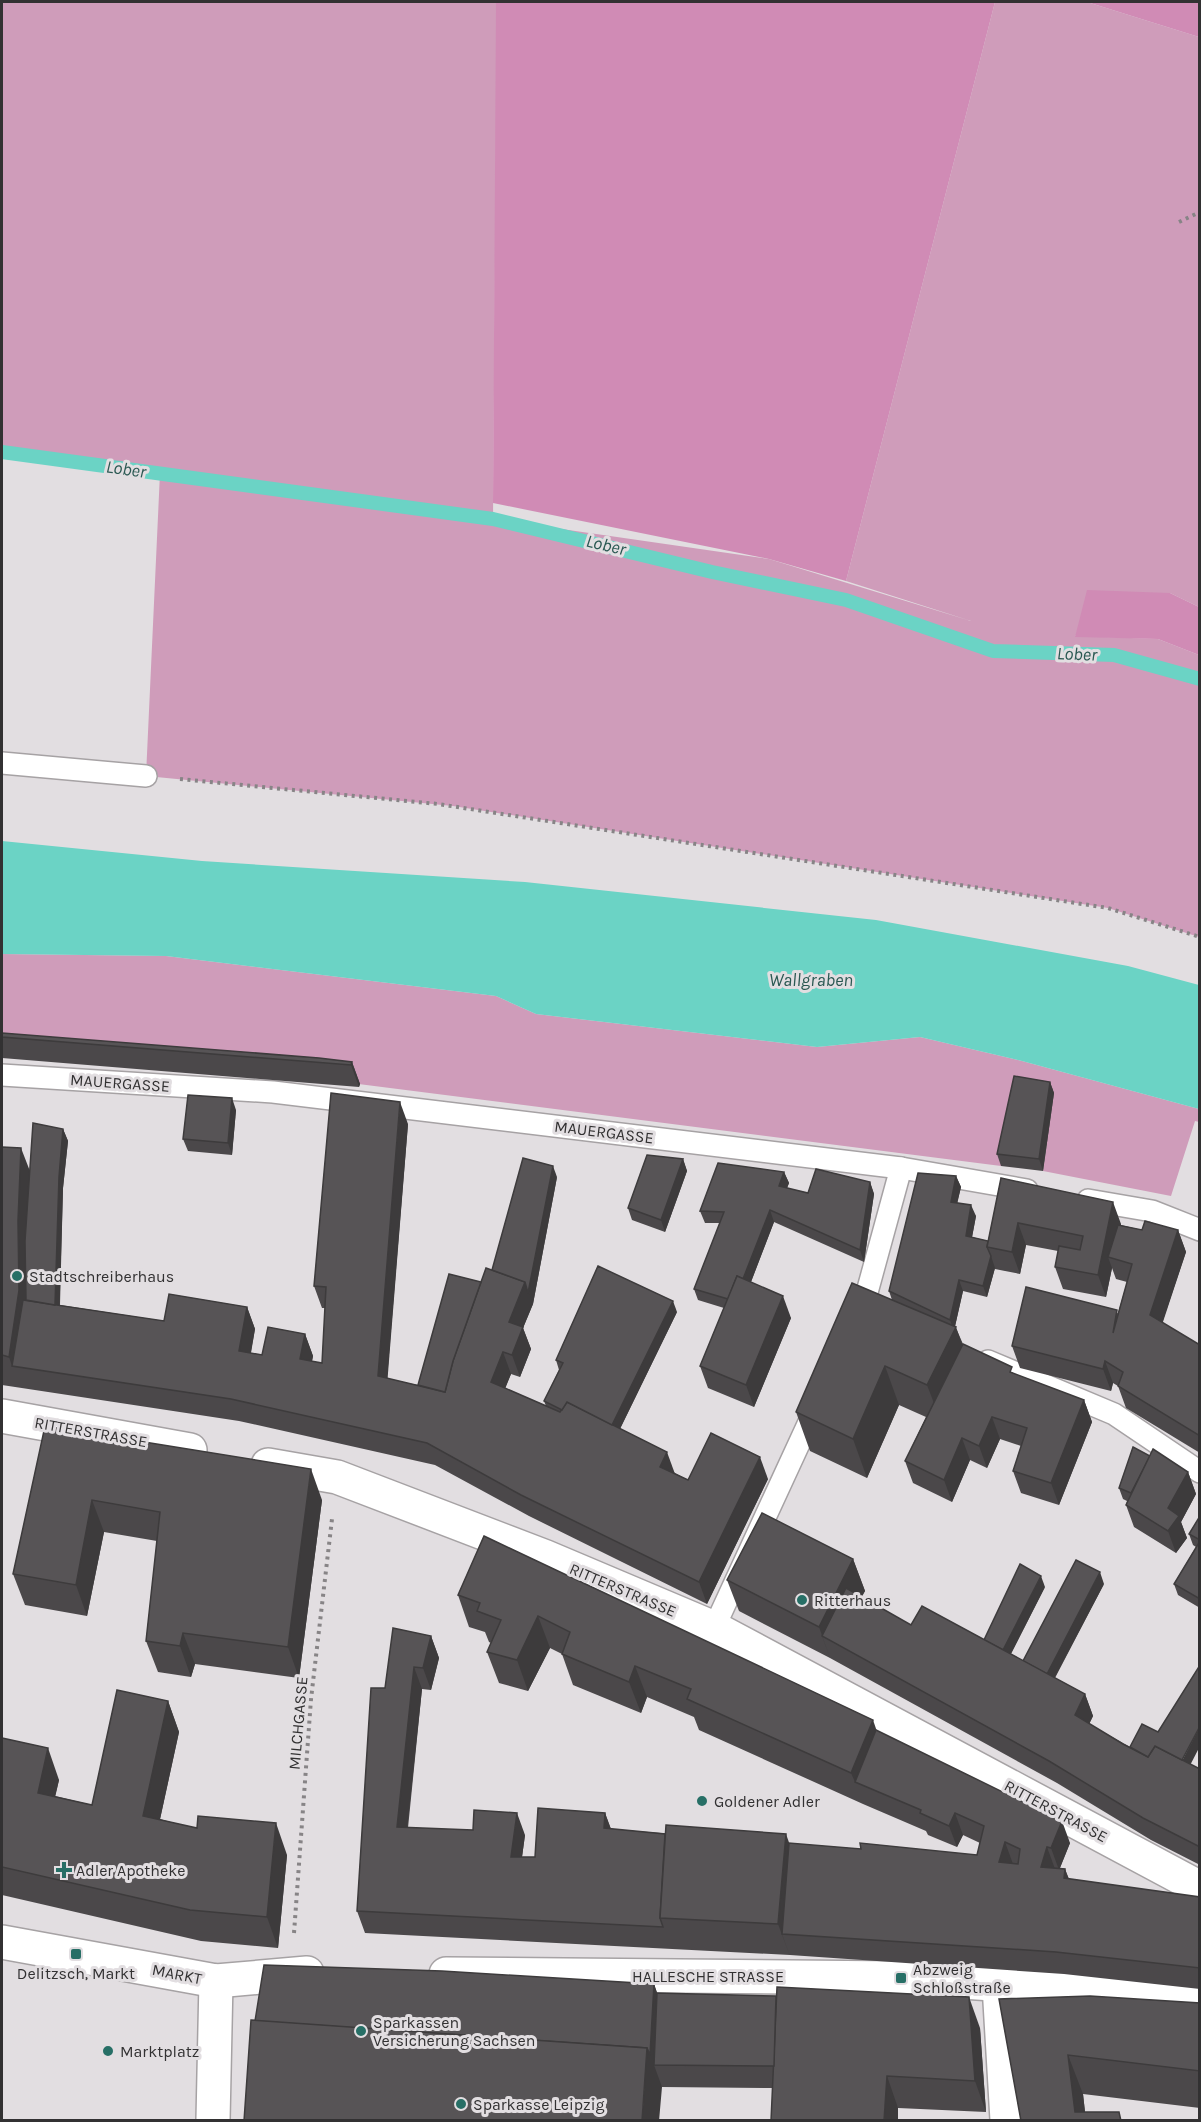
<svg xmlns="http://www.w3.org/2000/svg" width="1201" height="2122" viewBox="0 0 1201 2122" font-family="Karla,sans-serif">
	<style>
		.green { fill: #cf9cba }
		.forest { fill: #d08bb5 }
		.water { fill: #6bd3c5 }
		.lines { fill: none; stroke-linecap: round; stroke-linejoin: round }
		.stream { stroke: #6bd3c5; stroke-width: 14 }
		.lane-casing { stroke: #a6a2a4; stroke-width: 24 }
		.street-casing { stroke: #a6a2a4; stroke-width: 36 }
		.path { stroke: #878486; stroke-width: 4; stroke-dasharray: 3 4.5; stroke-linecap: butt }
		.lane { stroke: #fff; stroke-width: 21 }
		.street { stroke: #fff; stroke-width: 33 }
		.wall { fill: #4b484a }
		.shaded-wall { fill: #3d3b3c }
		.building { fill: #575456; stroke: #3d3b3c; stroke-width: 1.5; fill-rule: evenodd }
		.poi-dot { fill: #276f66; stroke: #e2dee1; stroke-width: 2 }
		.labels { text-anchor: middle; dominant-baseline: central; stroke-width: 6; stroke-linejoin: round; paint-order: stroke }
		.street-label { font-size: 16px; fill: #323132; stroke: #e2dee1 }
		.poi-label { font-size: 16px; fill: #323132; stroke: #e2dee1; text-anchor: start }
		.water-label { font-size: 18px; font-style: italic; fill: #2a5852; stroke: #e2dee1 }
	</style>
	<rect width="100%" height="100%" fill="#e2dee1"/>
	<!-- green -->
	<g class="green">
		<polygon points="2,2 497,2 493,519 769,559 971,621 846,581 995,2 1087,2 1199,37 1199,607 1170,593 1075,636 1158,639 1199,655 1199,937 1108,908 453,806 146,776 160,473 2,452"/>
		<polygon points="2,954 166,956 496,996 536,1014 817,1047 920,1037 1022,1061 1199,1109 1199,1122 1195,1121 1171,1196 1043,1171 1047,1142 1001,1166 327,1080 2,1054"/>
	</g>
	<!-- forest -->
	<g class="forest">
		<polygon points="496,2 995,2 846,581 769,559 493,503"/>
		<polygon points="1087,2 1199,2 1199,37"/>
		<polygon points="1087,590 1170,593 1199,607 1199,655 1158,639 1075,637"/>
	</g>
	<!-- water -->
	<polygon class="water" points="2,841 202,861 525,882 876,920 1128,966 1199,985 1199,1109 1022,1061 920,1037 817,1047 536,1014 496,996 166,956 2,954"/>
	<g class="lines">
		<!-- stream -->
		<polyline class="stream" points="2,452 493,519 712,572 846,600 993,651 1114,655 1200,679"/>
		<!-- lane casing -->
		<g class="lane-casing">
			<g id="lane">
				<polyline points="2,763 146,776"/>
				<polyline points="2,1075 273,1092 901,1168 1027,1190"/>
				<polyline points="1088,1200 1152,1211 1200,1230"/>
				<polyline points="863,1307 901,1168"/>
				<polyline points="988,1361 1114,1414 1200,1472"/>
				<polyline points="714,1628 816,1407"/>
			</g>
		</g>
		<!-- street casing -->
		<g class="street-casing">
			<g id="street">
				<polyline points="2,1416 190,1450"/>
				<polyline points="268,1465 337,1477 546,1557 714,1628 1200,1888"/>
				<polyline points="2,1942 216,1981 307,1973"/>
				<polyline points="446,1974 901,1978 1200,1998"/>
				<polyline points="999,1985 1007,2120"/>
				<polyline points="213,2120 216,1981"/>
			</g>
		</g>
		<!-- path -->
		<g class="path">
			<polyline points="1179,222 1200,212"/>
			<polyline points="180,779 438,804 1108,908 1200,937"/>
			<polyline points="294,1933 311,1699 332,1519"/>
		</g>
		<!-- lane -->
		<use href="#lane" class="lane"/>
		<!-- street -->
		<use href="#street" class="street"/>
	</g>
	<!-- wall -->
	<g class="wall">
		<polygon points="2,1033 352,1062 360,1084 359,1087 2,1058"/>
		<polygon points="1050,1082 1054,1093 1043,1171 1001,1166 997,1154"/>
		<polygon points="236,1110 232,1155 188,1151 183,1139"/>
		<polygon points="408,1124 387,1379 418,1385 481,1282 492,1270 557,1177 533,1304 523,1328 531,1349 520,1377 511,1374 505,1388 546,1406 544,1401 559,1370 556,1360 677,1312 620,1429 675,1473 688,1480 768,1479 707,1604 529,1516 435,1465 239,1421 2,1385 2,1147 30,1171 63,1129 68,1141 63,1188 60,1305 164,1321 247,1307 255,1329 251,1353 262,1355 305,1334 313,1356 312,1361 322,1363 325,1308 322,1308 314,1286"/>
		<polygon points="683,1159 687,1171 665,1232 632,1220 628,1208"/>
		<polygon points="784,1172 789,1183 787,1188 808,1193 870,1182 874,1194 864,1262 774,1222 751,1282 791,1318 754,1407 708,1388 700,1366 724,1308 698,1300 694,1289 720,1223 705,1223 700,1211"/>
		<polygon points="956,1176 961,1187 957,1203 976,1216 972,1237 988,1241 1001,1178 1121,1224 1121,1225 1142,1230 1178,1230 1186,1252 1162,1323 1200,1345 1200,1453 1126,1408 1118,1386 1113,1383 1111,1391 1020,1368 1012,1346 1118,1313 1127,1282 1116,1279 1112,1268 1106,1297 1063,1289 1055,1267 1058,1251 1026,1245 1020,1274 995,1269 995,1268 987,1297 963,1291 955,1326 963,1344 1015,1374 1084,1400 1092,1422 1059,1505 1021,1493 1013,1471 1021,1446 1000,1439 987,1468 970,1460 952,1502 913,1483 905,1461 926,1417 899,1405 867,1478 810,1451 796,1412 892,1300 889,1291"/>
		<polygon points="45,1426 322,1500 299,1678 195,1664 191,1677 158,1672 146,1641 157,1541 104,1532 87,1616 25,1605 13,1574"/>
		<polygon points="1150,1456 1188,1472 1196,1494 1181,1522 1187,1538 1176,1553 1134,1527 1126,1505 1127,1501 1123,1499 1119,1488"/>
		<polygon points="1200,1516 1200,1608 1178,1595 1174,1584 1196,1547 1193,1545 1189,1534"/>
		<polygon points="484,1536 876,1730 1070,1843 1060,1868 1065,1869 1069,1879 1200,1897 1200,1989 1064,1974 790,1955 365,1933 357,1911 385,1688 431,1636 439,1658 431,1690 422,1689 408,1828 525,1835 522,1857 535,1857 605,1813 611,1829 861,1849 977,1855 980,1843 963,1835 957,1847 928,1835 926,1831 863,1804 699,1730 694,1717 647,1697 641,1713 573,1685 562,1654 550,1648 528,1691 499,1683 487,1652 491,1643 489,1642 485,1632 469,1627 458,1595"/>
		<polygon points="853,1559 865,1591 861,1597 911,1625 984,1640 1045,1587 1011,1654 1023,1661 1104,1584 1055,1678 1085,1694 1093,1716 1089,1724 1130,1747 1190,1764 1200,1769 1200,1865 1151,1840 1057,1783 830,1658 739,1611 727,1580"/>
		<polygon points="168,1701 179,1732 160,1819 287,1855 278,1948 201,1941 2,1895 2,1738 59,1780 55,1796 92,1805"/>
		<polygon points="654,1984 657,1993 980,2028 986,2112 898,2108 773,2088 662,2087 255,2021"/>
		<polygon points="999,1999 1200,2003 1200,2108 1083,2094 1085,2112 1021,2121"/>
	</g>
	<!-- shaded-wall -->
	<g class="shaded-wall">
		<polygon points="352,1062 360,1084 359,1087 351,1065"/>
		<polygon points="1050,1082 1054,1093 1043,1171 1039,1159"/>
		<polygon points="232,1098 236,1110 232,1155 228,1143"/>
		<polygon points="400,1102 408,1124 386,1398 378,1376"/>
		<polygon points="63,1129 68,1141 63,1188 59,1326 55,1315 59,1177"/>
		<polygon points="21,1148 33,1179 31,1311 12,1366 9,1357 18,1221"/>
		<polygon points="683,1159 687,1171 665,1232 661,1220"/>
		<polygon points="553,1166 557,1177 533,1304 528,1293"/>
		<polygon points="784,1172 789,1183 783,1198 779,1186"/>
		<polygon points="956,1176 961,1187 955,1213 951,1202"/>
		<polygon points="870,1182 874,1194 864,1262 860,1250"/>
		<polygon points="1113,1202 1121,1224 1114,1259 1108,1257 1112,1268 1106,1297 1098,1275"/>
		<polygon points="971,1205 976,1216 970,1248 966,1236"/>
		<polygon points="770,1210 774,1222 739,1313 735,1301"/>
		<polygon points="1018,1223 1026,1245 1020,1274 1012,1252"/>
		<polygon points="1178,1230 1186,1252 1158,1337 1150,1315"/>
		<polygon points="991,1256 995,1268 987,1297 983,1286"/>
		<polygon points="959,1280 963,1291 954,1331 950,1320"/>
		<polygon points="525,1282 533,1304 523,1328 531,1349 520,1377 512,1355 509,1322"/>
		<polygon points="783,1296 791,1318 754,1407 746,1385"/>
		<polygon points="673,1301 677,1312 613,1443 609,1432"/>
		<polygon points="247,1307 255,1329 247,1373 239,1351"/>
		<polygon points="956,1327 970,1366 942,1424 927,1385"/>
		<polygon points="305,1334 313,1356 308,1381 300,1359"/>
		<polygon points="503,1352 511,1374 499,1404 491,1382"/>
		<polygon points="1105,1361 1113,1383 1111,1391 1103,1369"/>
		<polygon points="885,1366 899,1405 867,1478 853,1439"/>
		<polygon points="1084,1400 1092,1422 1059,1505 1051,1483"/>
		<polygon points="992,1417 1000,1439 987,1468 979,1446"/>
		<polygon points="962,1438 970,1460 952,1502 944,1480"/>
		<polygon points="667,1452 675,1474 660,1467"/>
		<polygon points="760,1457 768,1479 707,1604 699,1582"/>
		<polygon points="311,1469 322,1500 299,1678 288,1647"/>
		<polygon points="1188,1472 1196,1494 1181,1522 1187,1538 1176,1553 1168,1531 1168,1508"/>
		<polygon points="92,1500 104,1532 87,1616 76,1585"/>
		<polygon points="853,1559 865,1591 837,1644 822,1636 830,1658 819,1627"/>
		<polygon points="1100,1572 1104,1584 1047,1692 1043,1681"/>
		<polygon points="1041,1576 1045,1587 1003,1669 999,1657"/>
		<polygon points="538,1616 550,1648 528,1691 517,1660"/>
		<polygon points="183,1633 195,1664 191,1677 180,1646"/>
		<polygon points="431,1636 439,1658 431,1690 423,1668"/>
		<polygon points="635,1666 647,1697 641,1713 629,1682"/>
		<polygon points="414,1667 422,1689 405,1849 397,1827"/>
		<polygon points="1085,1694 1093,1716 1083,1737 1075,1715"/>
		<polygon points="168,1701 179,1732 154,1847 143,1816"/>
		<polygon points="873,1720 884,1752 855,1782 851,1773"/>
		<polygon points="1200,1726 1200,1746 1183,1779 1179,1767"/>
		<polygon points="48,1748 59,1780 49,1824 38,1793"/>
		<polygon points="517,1813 525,1835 519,1879 511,1857"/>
		<polygon points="605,1813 613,1835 604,1828"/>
		<polygon points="955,1813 963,1835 957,1847 949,1826"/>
		<polygon points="1062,1821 1070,1843 1059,1870 1051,1848"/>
		<polygon points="276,1823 287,1855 278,1948 267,1917"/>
		<polygon points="786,1834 797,1865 782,1934 790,1956 778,1924"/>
		<polygon points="1005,1842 1013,1864 999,1862"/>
		<polygon points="1047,1847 1055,1869 1041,1867"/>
		<polygon points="1065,1869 1073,1891 1064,1878"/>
		<polygon points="654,1984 665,2015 654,2065 662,2087 659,2121 642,2121 647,2048"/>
		<polygon points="969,1997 980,2028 986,2112 975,2081"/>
		<polygon points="1068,2055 1083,2094 1086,2121 1075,2112"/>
		<polygon points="887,2076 898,2108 898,2121 884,2121"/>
	</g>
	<!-- building -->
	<g class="building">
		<polygon points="2,1033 319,1058 352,1062 351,1065 2,1037"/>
		<polygon points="1014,1076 1050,1082 1039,1159 997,1154"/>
		<polygon points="331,1093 400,1102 378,1376 445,1392 453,1361 486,1268 525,1282 509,1322 523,1327 512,1355 503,1352 491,1382 560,1412 567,1402 667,1452 660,1467 688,1480 711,1433 760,1457 699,1582 521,1495 427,1443 231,1399 12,1366 23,1300 164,1321 169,1294 247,1307 239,1351 262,1355 268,1327 305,1334 300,1359 322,1363 326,1287 314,1286"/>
		<polygon points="188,1095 232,1098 228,1143 183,1139"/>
		<polygon points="33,1123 63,1129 59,1177 55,1305 26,1300 25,1241"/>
		<polygon points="2,1147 21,1148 18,1221 19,1290 9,1357 2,1355"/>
		<polygon points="647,1155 683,1159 661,1220 628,1208"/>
		<polygon points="523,1158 553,1166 528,1293 525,1282 492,1270"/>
		<polygon points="718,1163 784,1172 779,1186 808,1193 816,1169 870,1182 860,1250 770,1210 743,1279 737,1276 728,1299 694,1289 724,1212 700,1211"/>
		<polygon points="918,1173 956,1176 951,1202 971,1205 966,1236 988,1241 987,1247 991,1256 983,1286 959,1280 950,1320 889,1291"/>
		<polygon points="1001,1178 1113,1202 1098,1275 1055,1267 1059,1246 1080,1250 1083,1236 1018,1223 1012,1252 987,1247"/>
		<polygon points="1145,1221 1178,1230 1150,1315 1200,1345 1200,1436 1118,1386 1123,1372 1105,1361 1103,1369 1012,1346 1026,1287 1117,1310 1113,1333 1132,1264 1108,1257 1118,1225 1142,1230"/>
		<polygon points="598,1266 673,1301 612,1425 567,1402 562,1410 544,1401 563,1363 556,1360"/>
		<polygon points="449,1274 481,1282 453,1361 445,1392 418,1385"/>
		<polygon points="737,1276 783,1296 746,1385 700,1366"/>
		<polygon points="852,1283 956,1327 927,1385 885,1366 853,1439 796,1412"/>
		<polygon points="963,1344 1012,1367 1010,1372 1084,1400 1051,1483 1013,1471 1027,1428 992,1417 979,1446 962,1438 944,1480 905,1461"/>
		<polygon points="45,1426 311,1469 288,1647 183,1633 180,1646 146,1641 160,1512 92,1500 76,1585 13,1574"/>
		<polygon points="1133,1447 1150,1456 1131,1493 1119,1488"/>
		<polygon points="1153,1449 1188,1472 1168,1508 1179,1516 1168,1531 1126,1505"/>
		<polygon points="762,1513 853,1559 819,1627 727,1580"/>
		<polygon points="1200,1516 1200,1540 1189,1534"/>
		<polygon points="484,1536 873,1720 851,1773 687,1699 691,1689 635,1666 629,1682 562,1654 570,1632 538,1616 517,1660 487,1652 501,1620 477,1611 480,1603 458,1595"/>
		<polygon points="1200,1541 1200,1599 1174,1584"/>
		<polygon points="1076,1560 1100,1572 1047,1674 1023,1661"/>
		<polygon points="1020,1564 1041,1576 1003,1650 984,1640"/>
		<polygon points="846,1588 911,1625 922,1606 1085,1694 1075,1715 1123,1744 1148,1757 1155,1746 1200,1769 1200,1847 1143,1818 1049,1761 822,1636"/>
		<polygon points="393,1628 431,1636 423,1668 414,1667 397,1827 473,1830 474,1810 517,1813 511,1857 535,1857 538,1808 605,1813 604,1828 665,1834 660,1918 663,1927 357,1911 371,1688 385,1688"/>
		<polygon points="1200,1665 1200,1726 1182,1760 1155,1746 1148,1757 1130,1747 1142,1724 1158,1732"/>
		<polygon points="117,1690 168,1701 143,1816 197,1828 198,1816 276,1823 267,1917 190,1910 2,1867 2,1738 48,1748 38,1793 92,1805"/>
		<path d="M876,1730L1062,1821L1051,1848L1047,1847L1041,1867L1065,1869L1064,1878L1200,1897V1968L1056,1952L782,1934L789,1843L861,1849L860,1843L977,1855L984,1826L955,1813L949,1826L920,1813L921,1810L855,1782ZM1005,1842L1020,1849L1018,1864L999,1862Z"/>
		<polygon points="666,1825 786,1834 778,1924 660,1918"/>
		<polygon points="264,1965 442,1971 654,1984 650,2055 647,2048 255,2021"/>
		<polygon points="777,1987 969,1997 975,2081 887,2076 884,2121 771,2121"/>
		<polygon points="657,1993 776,1996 774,2066 654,2065"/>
		<polygon points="1090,1996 1200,2003 1200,2071 1068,2055 1075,2112 1119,2112 1121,2121 1021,2121 999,1999"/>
		<polygon points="251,2020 647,2048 642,2121 244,2121"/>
	</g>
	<!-- markers -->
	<g class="poi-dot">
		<circle cx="17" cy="1276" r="6"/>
		<circle cx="802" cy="1600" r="6"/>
		<circle cx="702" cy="1801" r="6"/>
		<path d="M61 1861h6v6h6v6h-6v6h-6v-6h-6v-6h6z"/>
		<rect x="70" y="1948" width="12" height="12" rx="3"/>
		<rect x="895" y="1972" width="12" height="12" rx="3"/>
		<circle cx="361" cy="2031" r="6"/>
		<circle cx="108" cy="2051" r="6"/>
		<circle cx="461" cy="2104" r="6"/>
	</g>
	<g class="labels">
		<!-- street labels -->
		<g class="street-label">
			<text transform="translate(120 1083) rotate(4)">MAUERGASSE</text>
			<text transform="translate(604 1132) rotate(7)">MAUERGASSE</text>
			<text transform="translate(91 1432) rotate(10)">RITTERSTRASSE</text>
			<text transform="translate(623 1590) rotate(23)">RITTERSTRASSE</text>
			<text transform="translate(298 1723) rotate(-85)">MILCHGASSE</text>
			<text transform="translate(1056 1811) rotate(28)">RITTERSTRASSE</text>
			<text transform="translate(177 1974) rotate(11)">MARKT</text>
			<text x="708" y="1976">HALLESCHE STRASSE</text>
		</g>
		<!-- poi labels -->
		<g class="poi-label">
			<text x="29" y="1276">Stadtschreiberhaus</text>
			<text x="814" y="1600">Ritterhaus</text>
			<text x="714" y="1801">Goldener Adler</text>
			<text x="76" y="1870">Adler Apotheke</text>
			<text x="913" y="1969">Abzweig<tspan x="913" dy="18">Schloßstraße</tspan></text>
			<text x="76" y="1973" text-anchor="middle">Delitzsch, Markt</text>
			<text x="373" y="2022">Sparkassen<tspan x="373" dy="18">Versicherung Sachsen</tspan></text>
			<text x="120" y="2051">Marktplatz</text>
			<text x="473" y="2104">Sparkasse Leipzig</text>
		</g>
		<!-- water labels -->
		<g class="water-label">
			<text transform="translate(126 469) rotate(8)">Lober</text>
			<text transform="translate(606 545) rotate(13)">Lober</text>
			<text transform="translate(1077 654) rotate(2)">Lober</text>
			<text x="811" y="980">Wallgraben</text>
		</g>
	</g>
	<!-- border -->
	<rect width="1201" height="2122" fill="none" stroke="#323132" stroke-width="6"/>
</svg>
